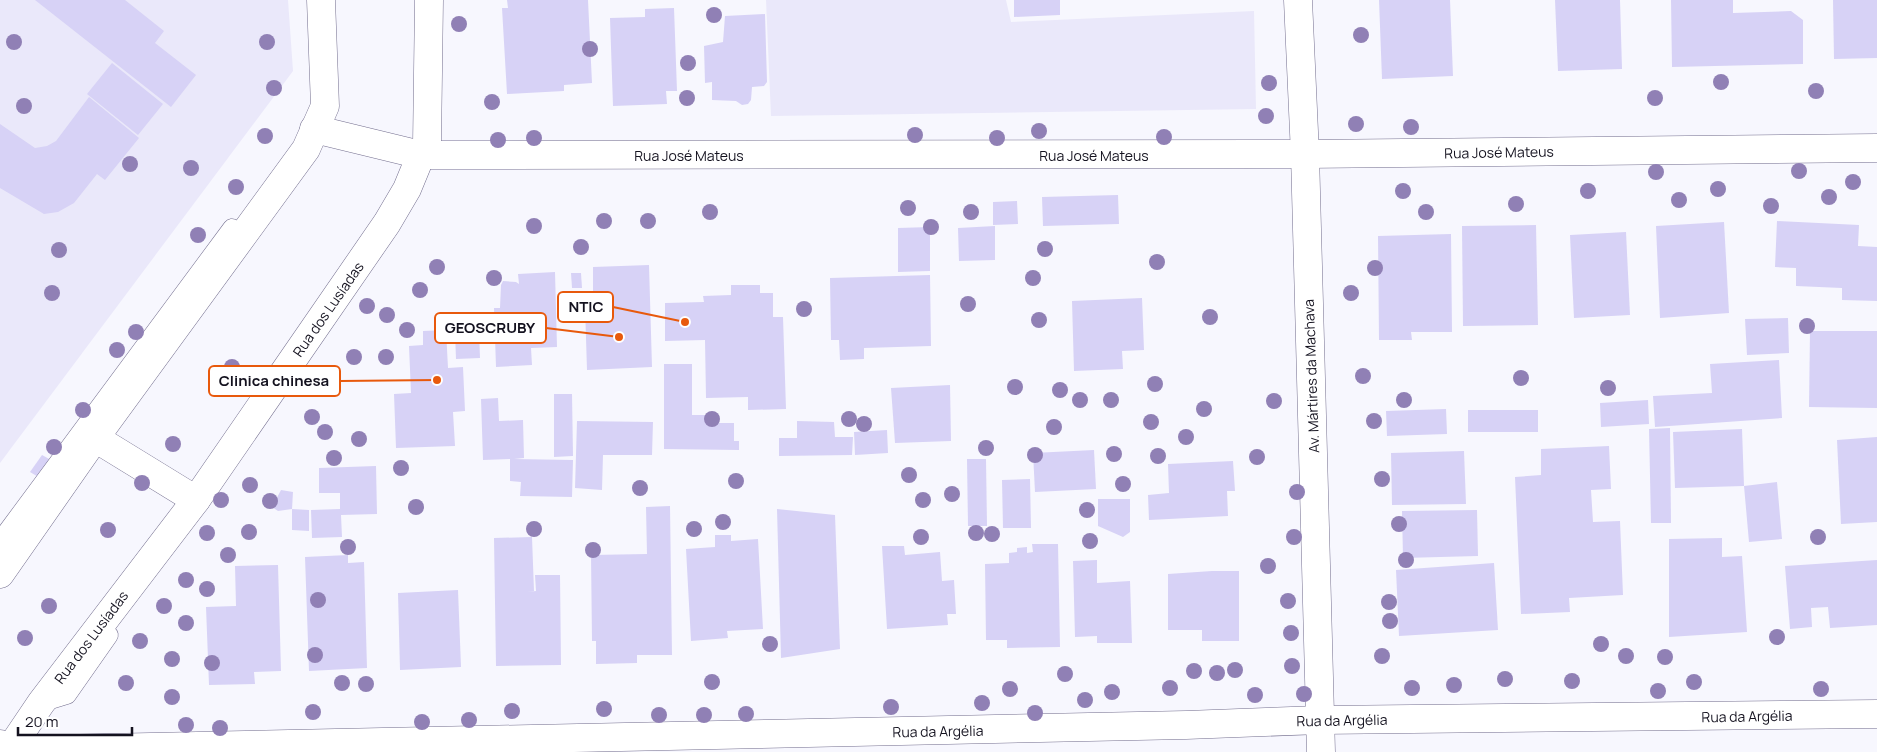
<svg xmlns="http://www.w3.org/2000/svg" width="1877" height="752" viewBox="0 0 1877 752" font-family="Manrope,sans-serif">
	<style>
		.built { fill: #eae8fa }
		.building { fill: #d7d2f6 }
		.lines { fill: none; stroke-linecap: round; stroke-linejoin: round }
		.service-casing { stroke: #746f8f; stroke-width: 19 }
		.minor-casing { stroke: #746f8f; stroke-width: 29 }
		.service { stroke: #fff; stroke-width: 18 }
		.minor { stroke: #fff; stroke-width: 28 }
		.tree { fill: #9080b5 }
		.labels { text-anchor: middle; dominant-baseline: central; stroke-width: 4; stroke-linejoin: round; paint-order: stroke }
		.street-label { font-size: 14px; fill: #14121f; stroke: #fff }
		.leader { fill: none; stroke: #e8590c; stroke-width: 2 }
		.callout-dot { fill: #e8590c; stroke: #fff; stroke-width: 2 }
		.callout { fill: #fff; stroke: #e8590c; stroke-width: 2 }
		.callout-label { font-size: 15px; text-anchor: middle; font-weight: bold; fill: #14121f }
	</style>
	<rect width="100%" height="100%" fill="#f7f7fe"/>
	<!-- built -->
	<g class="built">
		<polygon points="0,0 288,0 293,71 0,463"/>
		<polygon points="766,0 1006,0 1011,22 1254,11 1256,109 771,116"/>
	</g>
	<!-- building -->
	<g class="building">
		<polygon points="35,0 125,0 164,31 155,43 196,75 171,107"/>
		<polygon points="507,0 588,0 592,83 564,85 564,91 507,94 502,8 508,8"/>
		<polygon points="1014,0 1060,0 1060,15 1014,17"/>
		<polygon points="1379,0 1450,0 1453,76 1382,79"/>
		<polygon points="1555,0 1620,0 1622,69 1558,71"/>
		<polygon points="1671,0 1733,0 1733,13 1791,11 1803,20 1803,64 1672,67"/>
		<polygon points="1833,0 1877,0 1877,58 1834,59"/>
		<polygon points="674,8 677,91 666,91 667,104 613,106 610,18 645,17 645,9"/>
		<polygon points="765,14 767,82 764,86 752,87 751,100 748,104 742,105 736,101 712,100 712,82 705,83 704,46 723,42 725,16"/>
		<polygon points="112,63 163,104 138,135 87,94"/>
		<polygon points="89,97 139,138 105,180 97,174 74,203 58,212 44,214 0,188 0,124 35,148 47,146 56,141"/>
		<polygon points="1118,195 1119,224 1043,226 1042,197"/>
		<polygon points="1017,201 1018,224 993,225 993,202"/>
		<polygon points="1777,221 1859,225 1858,246 1877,247 1877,301 1842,300 1842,288 1796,286 1796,268 1775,267"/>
		<polygon points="1724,222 1729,313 1660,318 1656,226"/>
		<polygon points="1536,225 1538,325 1463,326 1462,226"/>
		<polygon points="995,226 995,260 959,261 958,228"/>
		<polygon points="930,227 930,271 898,272 898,228"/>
		<polygon points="1626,232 1630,315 1574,318 1570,235"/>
		<polygon points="1451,234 1452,332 1411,332 1412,340 1379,340 1378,236"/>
		<polygon points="649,265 652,367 587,370 585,306 593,305 593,267"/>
		<polygon points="555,272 557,347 531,348 532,365 496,367 494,308 500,308 501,285 503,281 516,282 519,284 518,274"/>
		<polygon points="571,273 581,273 582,288 572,288"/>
		<polygon points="930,275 931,346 864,348 864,359 840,360 839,340 831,340 830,278"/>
		<polygon points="731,285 760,285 760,293 773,293 773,317 783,317 786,409 748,410 748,397 706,398 705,340 665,341 665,303 704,302 703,296 731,295"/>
		<polygon points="1142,298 1144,350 1122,351 1123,369 1074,371 1072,301"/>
		<polygon points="1788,318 1789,353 1747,355 1745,319"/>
		<polygon points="446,330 448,368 463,367 465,411 453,412 455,446 396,448 394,394 411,393 409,346 423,345 423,331"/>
		<polygon points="479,331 480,358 456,359 455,332"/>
		<polygon points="1810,331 1877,331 1877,408 1809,407"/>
		<polygon points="1779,360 1782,418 1655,427 1653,396 1712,393 1710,364"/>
		<polygon points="664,364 692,364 692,415 719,415 719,423 734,423 734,441 739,441 739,450 664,449"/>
		<polygon points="950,385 951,441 895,443 891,388"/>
		<polygon points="554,394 572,394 573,456 554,457"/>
		<polygon points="498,398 499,421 523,420 524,458 514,459 573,460 572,497 520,496 521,482 510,481 510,459 483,460 481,399"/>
		<polygon points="1648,400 1649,424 1601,427 1600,403"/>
		<polygon points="1446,409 1447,434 1387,436 1386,411"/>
		<rect x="1468" y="410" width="70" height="22"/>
		<polygon points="577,421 653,422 652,455 603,455 602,490 575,488"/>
		<polygon points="797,421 834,422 835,437 853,437 852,455 779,456 779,438 797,438"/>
		<polygon points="1670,428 1671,523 1651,523 1649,429"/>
		<polygon points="1742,429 1744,486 1675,488 1673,432"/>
		<polygon points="887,430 888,453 855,455 854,432"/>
		<polygon points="1877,437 1877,522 1841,524 1837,440"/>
		<polygon points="1609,446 1611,489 1591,490 1593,522 1620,521 1623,595 1569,598 1570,612 1521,614 1515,477 1541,475 1541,449"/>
		<polygon points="1094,450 1096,489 1035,492 1033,453"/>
		<polygon points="1464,451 1466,504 1392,505 1391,453"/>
		<polygon points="42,455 51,460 40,478 30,472"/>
		<polygon points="967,459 986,459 987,526 968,526"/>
		<polygon points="1233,461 1235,491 1227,491 1228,516 1149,520 1148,495 1169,493 1168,464"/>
		<polygon points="376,466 377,514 341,515 342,537 312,538 311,510 340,509 340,493 319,493 319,468"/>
		<polygon points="1030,479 1031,528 1003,528 1002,480"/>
		<polygon points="1777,482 1782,539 1749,542 1744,486"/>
		<polygon points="281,490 293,492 292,509 278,511 272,507"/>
		<polygon points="1098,499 1130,499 1130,532 1123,537 1098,526"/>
		<polygon points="670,506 672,655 637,655 637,663 596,664 596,641 592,641 591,555 647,554 646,507"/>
		<polygon points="292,509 309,510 309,531 292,530"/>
		<polygon points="777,509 835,515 840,649 781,658"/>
		<polygon points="1477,510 1478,556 1403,558 1402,511"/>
		<polygon points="715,535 731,535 731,541 758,539 763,629 727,631 728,638 691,641 686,549 715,547"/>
		<polygon points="532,537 534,591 527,592 536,591 535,575 560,575 561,665 496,666 494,538"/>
		<polygon points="1722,538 1722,557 1742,556 1747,632 1669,637 1669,539"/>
		<polygon points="1032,544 1058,544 1060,647 1007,648 1007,640 986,640 985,564 1009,563 1009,553 1017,552 1017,548 1027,547 1027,553 1033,552"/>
		<polygon points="882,546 904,546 905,555 940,552 942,581 954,580 956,614 947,614 948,625 887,629"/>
		<polygon points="348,555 348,563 364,562 367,668 309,671 305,557"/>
		<polygon points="1097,560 1097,583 1130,581 1132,643 1097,643 1097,636 1075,637 1073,561"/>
		<polygon points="1877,560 1877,625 1830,628 1828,607 1811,608 1812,627 1790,629 1785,566"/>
		<polygon points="1494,563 1498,630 1399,636 1396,570"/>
		<polygon points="278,565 281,671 254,672 255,684 209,685 206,607 236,606 235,566"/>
		<polygon points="1212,571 1239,571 1239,641 1202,641 1202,630 1168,630 1168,574"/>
		<polygon points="458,590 461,667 400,670 398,593"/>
	</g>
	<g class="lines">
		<!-- service casing -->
		<g class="service-casing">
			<g id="service">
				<polyline points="0,541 232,228"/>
				<polyline points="41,703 67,695 109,635"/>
			</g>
		</g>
		<!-- minor casing -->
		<g class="minor-casing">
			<g id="minor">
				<polyline points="1298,0 1305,154 1321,752"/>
				<polyline points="314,129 421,155 1305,154 1877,148"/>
				<polyline points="95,438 196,500"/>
				<polyline points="0,574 95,438 306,149 325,106 321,0"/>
				<polyline points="0,744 9,750 1186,725 1320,720 1877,714"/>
				<polyline points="8,752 41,703 196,500 387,223 407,189 421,155 427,145 429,0"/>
			</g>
		</g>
		<!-- service -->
		<use href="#service" class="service"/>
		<!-- minor -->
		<use href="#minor" class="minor"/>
	</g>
	<!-- trees -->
	<g class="tree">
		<circle cx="714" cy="15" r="8"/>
		<circle cx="459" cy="24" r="8"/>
		<circle cx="1361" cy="35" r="8"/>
		<circle cx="14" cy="42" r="8"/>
		<circle cx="267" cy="42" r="8"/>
		<circle cx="590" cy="49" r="8"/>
		<circle cx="688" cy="63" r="8"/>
		<circle cx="1721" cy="82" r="8"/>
		<circle cx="1269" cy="83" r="8"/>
		<circle cx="274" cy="88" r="8"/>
		<circle cx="1816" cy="91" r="8"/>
		<circle cx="687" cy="98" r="8"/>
		<circle cx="1655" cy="98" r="8"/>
		<circle cx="492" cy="102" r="8"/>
		<circle cx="24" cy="106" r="8"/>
		<circle cx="1266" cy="116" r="8"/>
		<circle cx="1356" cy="124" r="8"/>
		<circle cx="1411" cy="127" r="8"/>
		<circle cx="1039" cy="131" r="8"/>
		<circle cx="915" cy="135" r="8"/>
		<circle cx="265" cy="136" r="8"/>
		<circle cx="1164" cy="137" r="8"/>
		<circle cx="534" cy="138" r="8"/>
		<circle cx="997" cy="138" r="8"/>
		<circle cx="498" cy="140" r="8"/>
		<circle cx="130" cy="164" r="8"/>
		<circle cx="191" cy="168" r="8"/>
		<circle cx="1799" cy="171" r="8"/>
		<circle cx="1656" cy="172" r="8"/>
		<circle cx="1853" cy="182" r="8"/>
		<circle cx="236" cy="187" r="8"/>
		<circle cx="1718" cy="189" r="8"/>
		<circle cx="1403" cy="191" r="8"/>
		<circle cx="1588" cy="191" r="8"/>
		<circle cx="1829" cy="197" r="8"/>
		<circle cx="1679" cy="200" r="8"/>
		<circle cx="1516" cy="204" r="8"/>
		<circle cx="1771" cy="206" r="8"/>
		<circle cx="908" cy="208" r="8"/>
		<circle cx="710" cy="212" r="8"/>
		<circle cx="971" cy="212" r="8"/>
		<circle cx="1426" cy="212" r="8"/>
		<circle cx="604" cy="221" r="8"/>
		<circle cx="648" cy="221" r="8"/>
		<circle cx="534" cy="226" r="8"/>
		<circle cx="931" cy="227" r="8"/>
		<circle cx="198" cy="235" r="8"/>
		<circle cx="581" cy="247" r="8"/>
		<circle cx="1045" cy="249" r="8"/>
		<circle cx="59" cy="250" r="8"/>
		<circle cx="1157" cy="262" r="8"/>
		<circle cx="437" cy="267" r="8"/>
		<circle cx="1375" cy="268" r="8"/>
		<circle cx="494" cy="278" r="8"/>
		<circle cx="1033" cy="278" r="8"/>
		<circle cx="420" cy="290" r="8"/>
		<circle cx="52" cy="293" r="8"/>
		<circle cx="1351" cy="293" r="8"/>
		<circle cx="968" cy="304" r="8"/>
		<circle cx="367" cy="306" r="8"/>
		<circle cx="804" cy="309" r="8"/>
		<circle cx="387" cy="315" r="8"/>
		<circle cx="1210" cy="317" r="8"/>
		<circle cx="1039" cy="320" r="8"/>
		<circle cx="1807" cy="326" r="8"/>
		<circle cx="407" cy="330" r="8"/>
		<circle cx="136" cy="332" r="8"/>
		<circle cx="117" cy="350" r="8"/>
		<circle cx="354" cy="357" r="8"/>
		<circle cx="386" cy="357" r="8"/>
		<circle cx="232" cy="367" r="8"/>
		<circle cx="1363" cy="376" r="8"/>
		<circle cx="1521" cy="378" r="8"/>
		<circle cx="1155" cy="384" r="8"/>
		<circle cx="1015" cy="387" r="8"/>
		<circle cx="1608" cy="388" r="8"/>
		<circle cx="1060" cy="390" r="8"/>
		<circle cx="1080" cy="400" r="8"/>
		<circle cx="1111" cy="400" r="8"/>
		<circle cx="1404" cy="400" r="8"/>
		<circle cx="1274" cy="401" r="8"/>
		<circle cx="1204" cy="409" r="8"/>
		<circle cx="83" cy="410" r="8"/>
		<circle cx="312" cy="417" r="8"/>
		<circle cx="712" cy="419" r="8"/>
		<circle cx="849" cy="419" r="8"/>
		<circle cx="1374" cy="421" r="8"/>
		<circle cx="1151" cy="422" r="8"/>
		<circle cx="864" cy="424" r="8"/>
		<circle cx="1054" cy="427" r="8"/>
		<circle cx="325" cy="432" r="8"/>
		<circle cx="1186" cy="437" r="8"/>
		<circle cx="359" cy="439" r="8"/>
		<circle cx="173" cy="444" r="8"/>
		<circle cx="54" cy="447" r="8"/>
		<circle cx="986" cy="448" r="8"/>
		<circle cx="1114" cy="454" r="8"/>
		<circle cx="1035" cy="455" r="8"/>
		<circle cx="1158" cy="456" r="8"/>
		<circle cx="1257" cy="457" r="8"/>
		<circle cx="334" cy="458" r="8"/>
		<circle cx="401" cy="468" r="8"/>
		<circle cx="909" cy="475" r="8"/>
		<circle cx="1382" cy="479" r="8"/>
		<circle cx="736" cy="481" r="8"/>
		<circle cx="142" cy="483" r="8"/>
		<circle cx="1123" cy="484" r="8"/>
		<circle cx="250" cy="485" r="8"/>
		<circle cx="640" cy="488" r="8"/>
		<circle cx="1297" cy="492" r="8"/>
		<circle cx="952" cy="494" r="8"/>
		<circle cx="221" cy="500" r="8"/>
		<circle cx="923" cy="500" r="8"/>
		<circle cx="270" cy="501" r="8"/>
		<circle cx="416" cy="507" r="8"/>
		<circle cx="1087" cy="510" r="8"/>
		<circle cx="723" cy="522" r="8"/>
		<circle cx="1399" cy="524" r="8"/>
		<circle cx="534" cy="529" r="8"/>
		<circle cx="694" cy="529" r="8"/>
		<circle cx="108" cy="530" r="8"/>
		<circle cx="249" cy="532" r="8"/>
		<circle cx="207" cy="533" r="8"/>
		<circle cx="976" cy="533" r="8"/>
		<circle cx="992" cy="534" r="8"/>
		<circle cx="921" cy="537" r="8"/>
		<circle cx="1294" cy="537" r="8"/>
		<circle cx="1818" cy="537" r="8"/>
		<circle cx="1090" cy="541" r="8"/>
		<circle cx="348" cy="547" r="8"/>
		<circle cx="593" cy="550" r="8"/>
		<circle cx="228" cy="555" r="8"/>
		<circle cx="1406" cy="560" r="8"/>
		<circle cx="1268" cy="566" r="8"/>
		<circle cx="186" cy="580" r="8"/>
		<circle cx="207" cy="589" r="8"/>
		<circle cx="318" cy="600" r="8"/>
		<circle cx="1288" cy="601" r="8"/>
		<circle cx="1389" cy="602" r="8"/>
		<circle cx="49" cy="606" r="8"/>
		<circle cx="164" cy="606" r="8"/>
		<circle cx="1390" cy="621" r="8"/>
		<circle cx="186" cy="623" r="8"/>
		<circle cx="1291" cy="633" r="8"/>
		<circle cx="1777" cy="637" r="8"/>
		<circle cx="25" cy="638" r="8"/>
		<circle cx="140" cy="641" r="8"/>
		<circle cx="770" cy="644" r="8"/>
		<circle cx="1601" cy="644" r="8"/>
		<circle cx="315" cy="655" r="8"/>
		<circle cx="1382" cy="656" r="8"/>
		<circle cx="1626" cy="656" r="8"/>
		<circle cx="1665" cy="657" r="8"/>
		<circle cx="172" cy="659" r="8"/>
		<circle cx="212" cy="663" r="8"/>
		<circle cx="1292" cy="666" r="8"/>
		<circle cx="1235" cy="670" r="8"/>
		<circle cx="1194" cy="671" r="8"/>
		<circle cx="1217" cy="673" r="8"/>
		<circle cx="1065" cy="674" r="8"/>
		<circle cx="1505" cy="679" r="8"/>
		<circle cx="1572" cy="681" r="8"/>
		<circle cx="712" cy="682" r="8"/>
		<circle cx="1694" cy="682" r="8"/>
		<circle cx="126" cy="683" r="8"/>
		<circle cx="342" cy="683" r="8"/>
		<circle cx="366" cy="684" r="8"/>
		<circle cx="1454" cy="685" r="8"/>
		<circle cx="1170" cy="688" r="8"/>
		<circle cx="1412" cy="688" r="8"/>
		<circle cx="1010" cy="689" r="8"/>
		<circle cx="1821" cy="689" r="8"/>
		<circle cx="1658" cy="691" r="8"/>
		<circle cx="1112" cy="692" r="8"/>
		<circle cx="1304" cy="694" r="8"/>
		<circle cx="1255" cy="695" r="8"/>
		<circle cx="172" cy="697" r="8"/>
		<circle cx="1085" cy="700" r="8"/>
		<circle cx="982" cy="703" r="8"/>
		<circle cx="891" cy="707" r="8"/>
		<circle cx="604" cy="709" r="8"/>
		<circle cx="512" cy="711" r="8"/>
		<circle cx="313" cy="712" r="8"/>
		<circle cx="1035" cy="713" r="8"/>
		<circle cx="746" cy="714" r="8"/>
		<circle cx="659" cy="715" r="8"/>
		<circle cx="704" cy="715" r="8"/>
		<circle cx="469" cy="720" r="8"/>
		<circle cx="422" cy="722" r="8"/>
		<circle cx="186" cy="725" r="8"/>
		<circle cx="220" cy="728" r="8"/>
	</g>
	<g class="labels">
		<!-- street labels -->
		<g class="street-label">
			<text transform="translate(1499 152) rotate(-1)">Rua José Mateus</text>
			<text x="689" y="155">Rua José Mateus</text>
			<text x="1094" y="155">Rua José Mateus</text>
			<text transform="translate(328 309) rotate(-55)">Rua dos Lusíadas</text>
			<text transform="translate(1311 376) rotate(-92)">Av. Mártires da Machava</text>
			<text transform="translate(91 637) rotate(-53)">Rua dos Lusíadas</text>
			<text transform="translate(1747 716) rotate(-1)">Rua da Argélia</text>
			<text transform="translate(1342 720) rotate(-1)">Rua da Argélia</text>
			<text transform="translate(938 731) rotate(-1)">Rua da Argélia</text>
		</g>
	</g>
	<!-- callouts -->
	<path class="leader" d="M685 322L613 307M619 337L546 328M437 380L340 381"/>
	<g class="callout-dot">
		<circle cx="685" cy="322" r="5"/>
		<circle cx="619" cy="337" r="5"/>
		<circle cx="437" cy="380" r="5"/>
	</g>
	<g class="callout">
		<rect x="558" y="292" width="55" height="30" rx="5"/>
		<rect x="435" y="313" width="111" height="30" rx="5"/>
		<rect x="209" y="366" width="131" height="30" rx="5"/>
	</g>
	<g class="callout-label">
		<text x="586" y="312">NTIC</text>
		<text x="490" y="333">GEOSCRUBY</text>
		<text x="274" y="386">Clinica chinesa</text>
	</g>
	<!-- scale -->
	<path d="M18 727v8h114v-8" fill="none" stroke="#14121f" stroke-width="2.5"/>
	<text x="25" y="727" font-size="15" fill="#14121f" stroke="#ffffff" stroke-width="4" paint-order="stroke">20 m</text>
</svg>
